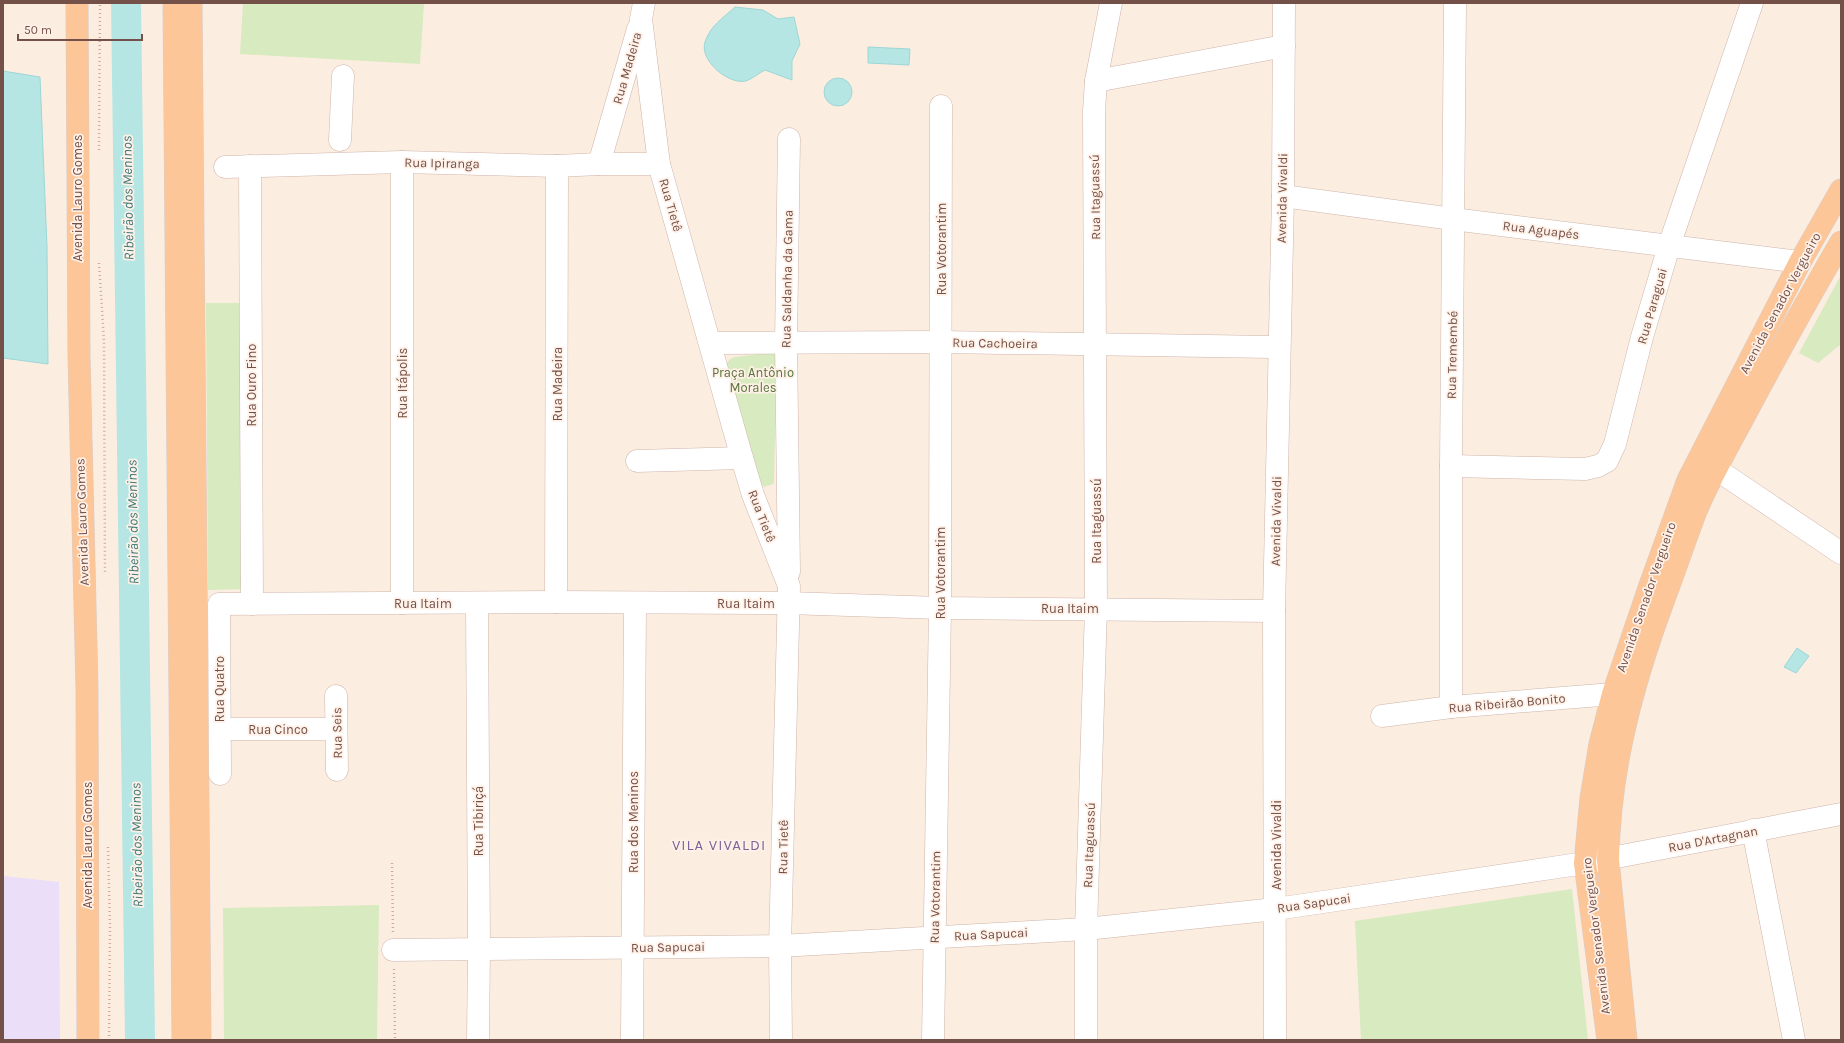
<svg xmlns="http://www.w3.org/2000/svg" width="1844" height="1043" viewBox="0 0 1844 1043" font-family="Karla,sans-serif">
	<style>
		.education { fill: #eadef8 }
		.green { fill: #d8eabf }
		.water { fill: #b5e6e4; stroke: #9cd7d6 }
		.lines { fill: none; stroke-linecap: round; stroke-linejoin: round }
		.river { stroke: #b5e6e4; stroke-width: 30 }
		.minor-casing { stroke: #cfb5ab; stroke-width: 23 }
		.major-casing { stroke: #d8cecc; stroke-width: 23 }
		.path { stroke: #d6a89c; stroke-width: 2.5; stroke-dasharray: 1 3; stroke-linecap: butt }
		.minor { stroke: #fff; stroke-width: 22 }
		.major { stroke: #fcc698; stroke-width: 22 }
		.labels { text-anchor: middle; dominant-baseline: central; stroke-width: 3.5; stroke-linejoin: round; paint-order: stroke }
		.street-label { font-size: 13px; fill: #735048; stroke: #fff1e7 }
		.park-label { font-size: 13px; fill: #57743d; stroke: #fff1e7 }
		.water-label { font-size: 14px; font-style: italic; fill: #3c7979; stroke: #fff1e7 }
		.quarter-label { font-size: 15px; letter-spacing: 1px; fill: #7d6397; stroke: #fff1e7 }
	</style>
	<rect width="100%" height="100%" fill="#fcede1"/>
	<!-- education -->
	<polygon class="education" points="3,876 59,882 60,1040 3,1040"/>
	<!-- green -->
	<g class="green">
		<polygon points="243,3 424,3 420,64 240,54"/>
		<polygon points="1841,275 1841,344 1818,363 1799,353"/>
		<polygon points="206,303 242,303 245,589 208,590"/>
		<polygon points="777,352 774,481 773,484 764,487 760,484 726,364 730,359 735,357"/>
		<polygon points="1572,889 1588,1040 1361,1040 1355,921"/>
		<polygon points="379,905 377,1040 224,1040 223,908"/>
	</g>
	<!-- water -->
	<g class="water">
		<path d="M735,7L763,10L778,19L794,17L800,44L792,61V80L765,70C759,73 752,79 746,81C728,85 699,60 705,42C710,26 723,18 735,7Z"/>
		<polygon points="868,47 910,49 909,65 868,63"/>
		<polygon points="3,71 40,77 47,247 48,364 3,358"/>
		<circle cx="838" cy="92" r="14"/>
		<polygon points="1797,648 1809,656 1796,673 1784,667"/>
	</g>
	<g class="lines">
		<!-- river -->
		<polyline class="river" points="126,3 140,1040"/>
		<!-- minor casing -->
		<g class="minor-casing">
			<g id="minor">
				<polyline points="644,3 641,19 659,164 742,458 753,495 789,586 780,946 781,1040"/>
				<polyline points="1096,81 1284,46"/>
				<polyline points="340,140 343,76"/>
				<polyline points="402,162 402,603"/>
				<polyline points="599,164 638,29"/>
				<polyline points="250,166 252,604"/>
				<polyline points="225,167 402,162 557,166 599,164 659,164"/>
				<polyline points="1283,196 1453,219 1800,262"/>
				<polyline points="710,343 941,342 1279,347"/>
				<polyline points="637,461 742,458"/>
				<polyline points="1451,466 1585,469 1598,466 1607,461 1615,444 1642,337 1669,246 1752,3"/>
				<polyline points="1716,469 1841,553"/>
				<polyline points="789,572 786,342 789,139"/>
				<polyline points="556,602 557,166"/>
				<polyline points="477,603 479,950 478,1040"/>
				<polyline points="336,696 337,770"/>
				<polyline points="1451,707 1451,466 1455,3"/>
				<polyline points="1382,716 1451,707 1613,694 1632,696"/>
				<polyline points="220,729 336,729"/>
				<polyline points="220,774 219,604 556,602 788,603 940,608 1274,611"/>
				<polyline points="1753,830 1794,1040"/>
				<polyline points="393,950 780,946 1086,929 1276,909 1585,863 1841,814"/>
				<polyline points="632,1040 635,603"/>
				<polyline points="933,1040 940,608 941,106"/>
				<polyline points="1086,1040 1086,929 1096,608 1094,111 1096,81 1111,3"/>
				<polyline points="1275,1040 1274,611 1283,196 1284,3"/>
			</g>
		</g>
		<!-- major casing -->
		<g class="major-casing">
			<g id="major">
				<polyline points="77,3 79,356 87,689 88,1040"/>
				<polyline points="174,3 183,1040"/>
				<polyline points="191,3 200,1040"/>
				<polyline points="1608,1040 1585,863 1591,798 1600,744 1613,694 1649,588 1688,480 1800,262 1841,190"/>
				<path d="M1626,1040L1608,860C1609,769 1633,683 1664,599C1675,570 1685,540 1696,511C1711,476 1730,443 1748,409C1778,353 1809,297 1841,242"/>
			</g>
		</g>
		<!-- path -->
		<g class="path">
			<polyline points="99,150 100,3"/>
			<polyline points="99,263 104,341 105,572"/>
			<polyline points="108,847 110,926 109,1040"/>
			<polyline points="392,863 393,932"/>
			<polyline points="394,969 395,1040"/>
		</g>
		<!-- minor -->
		<use href="#minor" class="minor"/>
		<!-- major -->
		<use href="#major" class="major"/>
	</g>
	<g class="labels">
		<!-- street labels -->
		<g class="street-label">
			<text transform="translate(627 68) rotate(-74)">Rua Madeira</text>
			<text transform="translate(442 163) rotate(1)">Rua Ipiranga</text>
			<text transform="translate(1095 197) rotate(-91)">Rua Itaguassú</text>
			<text transform="translate(77 198) rotate(-90)">Avenida Lauro Gomes</text>
			<text transform="translate(1282 198) rotate(-89)">Avenida Vivaldi</text>
			<text transform="translate(671 205) rotate(74)">Rua Tietê</text>
			<text transform="translate(1541 230) rotate(7)">Rua Aguapés</text>
			<text transform="translate(941 249) rotate(-90)">Rua Votorantim</text>
			<text transform="translate(787 279) rotate(-89)">Rua Saldanha da Gama</text>
			<text transform="translate(1780 303) rotate(-62)">Avenida Senador Vergueiro</text>
			<text transform="translate(1652 306) rotate(-74)">Rua Paraguai</text>
			<text transform="translate(995 343) rotate(1)">Rua Cachoeira</text>
			<text transform="translate(1452 355) rotate(-89)">Rua Tremembé</text>
			<text transform="translate(402 383) rotate(-90)">Rua Itápolis</text>
			<text transform="translate(557 384) rotate(-90)">Rua Madeira</text>
			<text transform="translate(251 385) rotate(-90)">Rua Ouro Fino</text>
			<text transform="translate(762 516) rotate(69)">Rua Tietê</text>
			<text transform="translate(1096 521) rotate(-90)">Rua Itaguassú</text>
			<text transform="translate(1276 521) rotate(-89)">Avenida Vivaldi</text>
			<text transform="translate(82 522) rotate(-92)">Avenida Lauro Gomes</text>
			<text transform="translate(940 573) rotate(-90)">Rua Votorantim</text>
			<text transform="translate(1646 597) rotate(-71)">Avenida Senador Vergueiro</text>
			<text x="423" y="603">Rua Itaim</text>
			<text x="746" y="603">Rua Itaim</text>
			<text x="1070" y="608">Rua Itaim</text>
			<text transform="translate(219 689) rotate(-90)">Rua Quatro</text>
			<text transform="translate(1507 703) rotate(-5)">Rua Ribeirão Bonito</text>
			<text x="278" y="729">Rua Cinco</text>
			<text transform="translate(337 733) rotate(-91)">Rua Seis</text>
			<text transform="translate(478 821) rotate(-90)">Rua Tibiriçá</text>
			<text transform="translate(633 822) rotate(-90)">Rua dos Meninos</text>
			<text transform="translate(1713 839) rotate(-11)">Rua D'Artagnan</text>
			<text transform="translate(87 845) rotate(-90)">Avenida Lauro Gomes</text>
			<text transform="translate(1089 845) rotate(-88)">Rua Itaguassú</text>
			<text transform="translate(1276 845) rotate(-90)">Avenida Vivaldi</text>
			<text transform="translate(783 847) rotate(-89)">Rua Tietê</text>
			<text transform="translate(935 897) rotate(-89)">Rua Votorantim</text>
			<text transform="translate(1314 903) rotate(-8)">Rua Sapucai</text>
			<text transform="translate(991 934) rotate(-3)">Rua Sapucai</text>
			<text transform="translate(1596 936) rotate(-97)">Avenida Senador Vergueiro</text>
			<text transform="translate(668 947) rotate(-1)">Rua Sapucai</text>
		</g>
		<!-- park labels -->
		<g class="park-label">
			<text x="753" y="372">Praça Antônio<tspan x="753" dy="15">Morales</tspan></text>
		</g>
		<!-- water labels -->
		<g class="water-label">
			<text transform="translate(128 198) rotate(-91)">Ribeirão dos Meninos</text>
			<text transform="translate(133 522) rotate(-91)">Ribeirão dos Meninos</text>
			<text transform="translate(137 845) rotate(-91)">Ribeirão dos Meninos</text>
		</g>
		<!-- quarter labels -->
		<g class="quarter-label">
			<text x="719" y="845">VILA VIVALDI</text>
		</g>
	</g>
	<!-- border -->
	<rect width="1844" height="1043" fill="none" stroke="#735048" stroke-width="8"/>
	<!-- scale -->
	<path d="M18 34v6h124v-6" fill="none" stroke="#735048" stroke-width="2"/>
	<text x="24" y="34" font-size="12" fill="#735048" stroke="#fff1e7" stroke-width="3" paint-order="stroke">50 m</text>
</svg>
